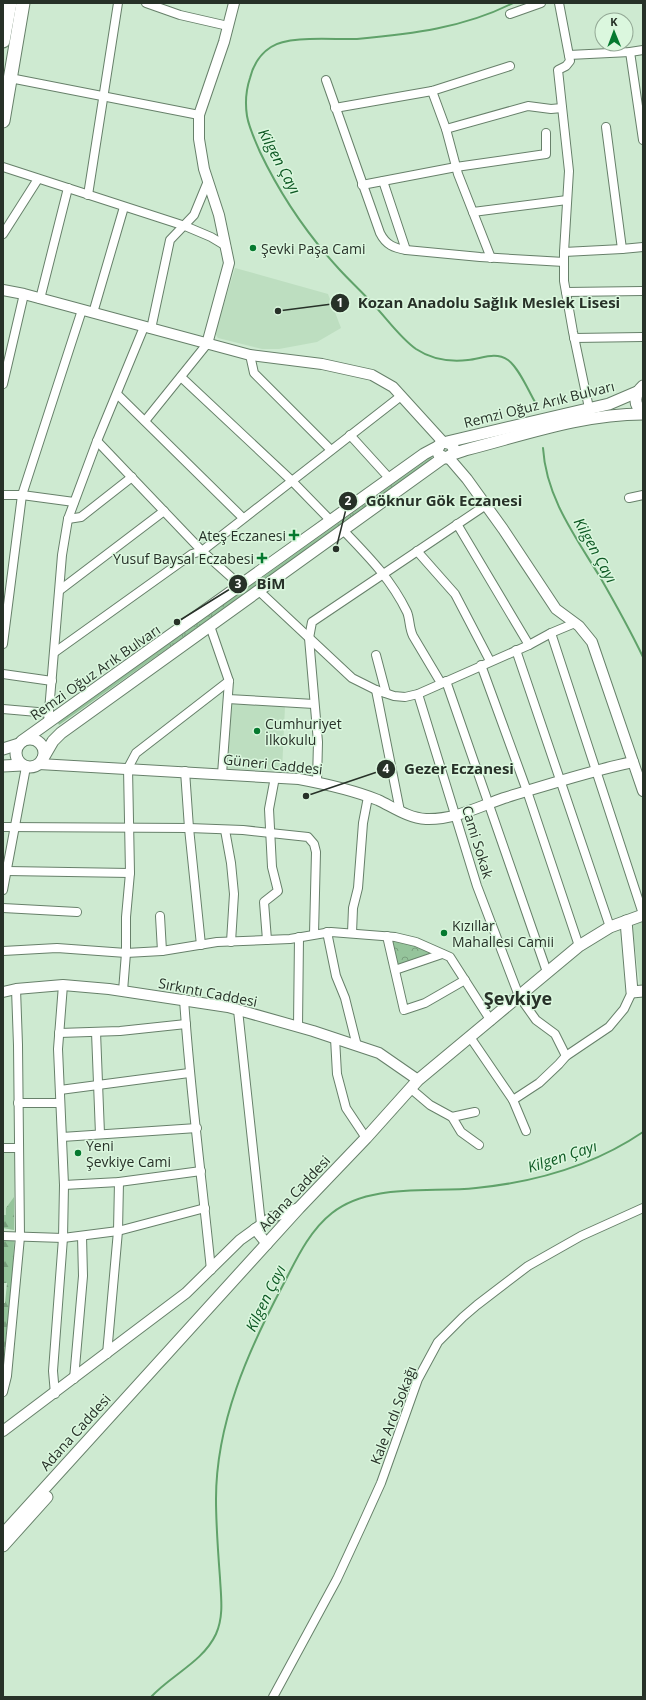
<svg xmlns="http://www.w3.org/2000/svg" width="646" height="1700" viewBox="0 0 646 1700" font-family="'Open Sans',sans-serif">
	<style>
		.built { fill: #bddec0 }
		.grass { fill: url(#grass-tufts) }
		.forest { fill: url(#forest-firs) }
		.park { fill: url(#park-crowns) }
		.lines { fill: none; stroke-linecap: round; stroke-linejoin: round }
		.stream { stroke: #60a26a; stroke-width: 2 }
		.minor-casing { stroke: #67806a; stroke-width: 10 }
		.tertiary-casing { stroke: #67806a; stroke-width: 12 }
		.secondary-casing { stroke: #67806a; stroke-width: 13 }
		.trunk-casing { stroke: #67806a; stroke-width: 15 }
		.minor { stroke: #fff; stroke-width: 8 }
		.tertiary { stroke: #fff; stroke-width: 10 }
		.secondary { stroke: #fff; stroke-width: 11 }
		.trunk { stroke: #fff; stroke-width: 13 }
		.poi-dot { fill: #05792f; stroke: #dbf7de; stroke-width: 1.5 }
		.labels { text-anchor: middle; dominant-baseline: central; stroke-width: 3; stroke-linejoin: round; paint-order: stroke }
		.poi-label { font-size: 14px; fill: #273128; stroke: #dbf7de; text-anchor: start }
		.street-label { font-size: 14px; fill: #273128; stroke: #dbf7de }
		.water-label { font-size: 15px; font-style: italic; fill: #0d5823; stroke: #dbf7de }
		.district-label { font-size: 18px; font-weight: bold; fill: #273128; stroke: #dbf7de }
		.leader { fill: none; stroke: #273128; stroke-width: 1.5 }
		.callout-dot { fill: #273128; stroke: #dbf7de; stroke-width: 1.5 }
		.mark-label { font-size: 12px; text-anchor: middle; font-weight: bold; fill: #fff }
		.callout-label { font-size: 15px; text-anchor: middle; font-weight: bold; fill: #273128; stroke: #dbf7de; stroke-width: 3; stroke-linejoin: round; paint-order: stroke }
	</style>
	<defs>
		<pattern id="grass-tufts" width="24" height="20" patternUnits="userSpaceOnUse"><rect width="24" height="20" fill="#95c49b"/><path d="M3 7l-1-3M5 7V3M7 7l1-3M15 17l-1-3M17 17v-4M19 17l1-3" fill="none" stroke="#7aa07e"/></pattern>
		<pattern id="forest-firs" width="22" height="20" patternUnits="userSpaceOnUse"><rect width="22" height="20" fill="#95c49b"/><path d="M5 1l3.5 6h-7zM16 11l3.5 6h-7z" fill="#7aa07e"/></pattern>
		<pattern id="park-crowns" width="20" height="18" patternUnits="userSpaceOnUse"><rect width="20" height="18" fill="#95c49b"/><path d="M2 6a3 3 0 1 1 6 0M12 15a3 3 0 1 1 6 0" fill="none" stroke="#7aa07e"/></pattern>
	</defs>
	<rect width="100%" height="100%" fill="#ceead1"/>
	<!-- built -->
	<g class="built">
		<polygon points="235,268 328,294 341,328 317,342 279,349 262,349 218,338 215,333"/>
		<polygon points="232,704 285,706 282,771 227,769"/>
		<polygon points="643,921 643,984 640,985 632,926"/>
		<polygon points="3,1152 14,1153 14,1230 3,1228"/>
	</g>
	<!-- grass -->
	<polygon class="grass" points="431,457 434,460 59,725 58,723"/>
	<!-- forest -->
	<g class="forest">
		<polygon points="14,1197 14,1230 3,1228 3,1215 6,1215 6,1208"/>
		<polygon points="3,1241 14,1241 13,1282 5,1364 3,1364 3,1303 5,1303 7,1283 3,1283"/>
	</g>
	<!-- park -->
	<polygon class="park" points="390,940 404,941 435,954 397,966"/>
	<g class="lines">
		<!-- stream -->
		<g class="stream">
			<path d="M513,3C464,28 411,34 357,39C335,40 288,35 271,47C260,54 253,66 250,78C246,90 245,103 247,116C249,128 255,140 260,152C280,194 307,234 339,269C349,280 361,291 371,302C386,317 399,337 416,349C431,359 450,362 468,360C481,359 495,351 508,360C519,368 528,390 535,402"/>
			<path d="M543,448C546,497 575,536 600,577C615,603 630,630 643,657"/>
			<path d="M151,1697C171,1675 203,1662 216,1634C224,1616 221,1597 220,1578C218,1552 216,1525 216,1499C216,1423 248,1351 283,1285C296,1260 309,1231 332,1213C370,1183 430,1193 476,1188C536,1182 593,1166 643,1132"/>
		</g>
		<!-- minor casing -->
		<g class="minor-casing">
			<g id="minor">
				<polyline points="146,3 180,15 228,26"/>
				<polyline points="559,3 570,61 566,66 558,70 569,171 564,252 564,281 573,332 589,408"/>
				<polyline points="510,14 541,3"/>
				<polyline points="630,52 643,140"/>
				<polyline points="569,55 630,52 643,50"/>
				<polyline points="10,78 199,115"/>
				<path d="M326,80L380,233C386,245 394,248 406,250L480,257L564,262"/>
				<polyline points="432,91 446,129 458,174 491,258"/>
				<polyline points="335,108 432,91 510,66"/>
				<polyline points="606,127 622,249"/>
				<polyline points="446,129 528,106 551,109 562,108"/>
				<polyline points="3,167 185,226 211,237 226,246"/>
				<polyline points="383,181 406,250"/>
				<polyline points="362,185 456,167 546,154 546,133"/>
				<polyline points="88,195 118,3"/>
				<polyline points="473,212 567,200"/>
				<polyline points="3,234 38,179"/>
				<polyline points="564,252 622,249 643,247"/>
				<polyline points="566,292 643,291"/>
				<polyline points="40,299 68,188"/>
				<polyline points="93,313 124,207"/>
				<polyline points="151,329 170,240 194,215 208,181"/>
				<polyline points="574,338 643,337"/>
				<polyline points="250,355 254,373 331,450"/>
				<polyline points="181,377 292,481 331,521"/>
				<polyline points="3,384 24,294"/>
				<polyline points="117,394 243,518"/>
				<polyline points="145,421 207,344"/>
				<polyline points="350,435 390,479"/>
				<polyline points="97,441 202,551 241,586"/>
				<polyline points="3,495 22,495 74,502"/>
				<polyline points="629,498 643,495"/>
				<polyline points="68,519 81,517 132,477"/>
				<polyline points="457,524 529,645"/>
				<path d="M343,530C368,556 391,579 407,612C410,619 409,628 413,636L441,683"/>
				<polyline points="417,551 455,594 490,661"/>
				<polyline points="60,590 164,511"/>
				<polyline points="259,591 352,678 376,690 394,696 405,697 418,694 529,645 551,633 575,623"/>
				<polyline points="210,626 229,681 222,774"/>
				<polyline points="551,633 643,914"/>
				<polyline points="3,644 22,495 82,310"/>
				<polyline points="516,650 610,927"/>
				<polyline points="55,652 192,554 202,551 401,396"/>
				<polyline points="376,655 386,693"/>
				<polyline points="481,665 527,791 579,946"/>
				<polyline points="3,674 52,681"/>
				<polyline points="446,681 547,972"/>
				<polyline points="376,690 400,811"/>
				<polyline points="418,694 477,886 519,996 536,1020 555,1034 566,1056"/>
				<polyline points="228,699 314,704"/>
				<polyline points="3,709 49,713"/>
				<polyline points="48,723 62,555 68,519 97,441 144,327"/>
				<polyline points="185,771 189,828 201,945"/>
				<polyline points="317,782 318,742 309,638 312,622 486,505"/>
				<polyline points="3,827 189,828 243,830 308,837 314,844 316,852 314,934"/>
				<polyline points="225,830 231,863 234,894 231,942"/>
				<polyline points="7,871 130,873"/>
				<polyline points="3,890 26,767"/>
				<polyline points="3,908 77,912"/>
				<polyline points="160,916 162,951"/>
				<polyline points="327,932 336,976 345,998 357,1046"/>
				<polyline points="352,933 353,908 358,888 363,823 368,797"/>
				<polyline points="387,936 404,1010 425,1003 465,980"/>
				<polyline points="267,940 264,902 278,891 272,867 269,809 275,777"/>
				<polyline points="3,951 57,948 126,953 162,951 217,942 290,939 331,932 395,937 416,942 450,957 491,1021"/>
				<polyline points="395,970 442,954"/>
				<polyline points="123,991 126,953 126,917 130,873 128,768 136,753 229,681"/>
				<path d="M184,999C190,1090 202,1180 211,1270"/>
				<polyline points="238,1010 261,1224"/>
				<polyline points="298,1027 299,937"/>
				<polyline points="96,1032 100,1134"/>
				<polyline points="59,1033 120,1031 186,1024"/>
				<polyline points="470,1037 513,1100 526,1131"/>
				<polyline points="335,1038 337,1074 346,1108 366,1138"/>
				<polyline points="410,1088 430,1105 452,1117 475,1112"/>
				<polyline points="60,1090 189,1073"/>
				<polyline points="513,1100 539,1083 559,1064 566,1056 609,1027 624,1009 632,992"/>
				<polyline points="18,1103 60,1103"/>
				<polyline points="452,1117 461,1132 479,1145"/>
				<polyline points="62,1137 197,1128"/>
				<polyline points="3,1148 18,1148"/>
				<polyline points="64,1185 119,1182 201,1171"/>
				<polyline points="3,1236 63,1238 118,1231 205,1208"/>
				<polyline points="107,1354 118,1231 119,1182"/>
				<polyline points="74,1379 83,1276 82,1236"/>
				<polyline points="3,1392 7,1376 20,1237 18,1045 16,989"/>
				<polyline points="55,1394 53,1371 63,1238 64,1185 58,1049 63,985"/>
				<polyline points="273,1697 337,1579 362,1525 381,1483 418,1379 438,1342 463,1317 477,1305 528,1266 581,1236 643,1208"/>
			</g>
		</g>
		<!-- tertiary casing -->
		<g class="tertiary-casing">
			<g id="tertiary">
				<polyline points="3,290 24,294 250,355 322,364 372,375 393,387 443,442"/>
				<polyline points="207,344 229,263 219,215 204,169 199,139 199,115 224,42 234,3"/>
				<polyline points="449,458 467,479 503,529 556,609 579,626 592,642 643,791"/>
				<path d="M39,764L299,779C326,784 353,790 378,800C393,807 408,818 426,819C454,820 478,807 504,798C547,785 589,771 633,762"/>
				<polyline points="3,992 16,989 63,985 109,989 228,1007 313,1031 379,1053 418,1080"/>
				<polyline points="255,1229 267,1244"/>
				<polyline points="3,1431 186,1293 240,1240 272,1217 299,1208"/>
			</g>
		</g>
		<!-- secondary casing -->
		<g class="secondary-casing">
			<g id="secondary">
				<path d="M643,386C634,394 633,405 643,412"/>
				<polyline points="447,442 609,404 637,392"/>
				<path d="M453,454L454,449L451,444L443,442C438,445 436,450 439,455L446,458L453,454L465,450C524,435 582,414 643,414"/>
				<circle cx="30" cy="753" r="14"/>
				<polyline points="22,741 424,454 439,446"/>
				<polyline points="3,749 19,744"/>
				<polyline points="42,760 53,741 61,733 443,458"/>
				<polyline points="3,766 22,765"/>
				<polyline points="626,921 632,992 643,991"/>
				<polyline points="3,1534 299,1208 366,1138 418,1080 579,946 610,927 643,915"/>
				<polyline points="3,1546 47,1497"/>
			</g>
		</g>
		<!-- trunk casing -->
		<g class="trunk-casing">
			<g id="trunk">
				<polyline points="3,41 10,3"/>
				<polyline points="3,121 23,3"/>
			</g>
		</g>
		<!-- minor -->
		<use href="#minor" class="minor"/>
		<!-- tertiary -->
		<use href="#tertiary" class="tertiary"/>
		<!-- secondary -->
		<use href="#secondary" class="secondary"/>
		<!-- trunk -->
		<use href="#trunk" class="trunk"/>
	</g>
	<!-- markers -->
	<g class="poi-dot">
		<circle cx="253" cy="248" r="4"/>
		<path d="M292 529h4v4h4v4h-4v4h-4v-4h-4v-4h4z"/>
		<path d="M260 552h4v4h4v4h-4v4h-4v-4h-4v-4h4z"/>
		<circle cx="257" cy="731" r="4"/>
		<circle cx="444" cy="933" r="4"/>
		<circle cx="78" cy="1153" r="4"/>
	</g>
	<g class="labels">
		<!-- poi labels -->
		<g class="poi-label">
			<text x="261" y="248">Şevki Paşa Cami</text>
			<text x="286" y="535" text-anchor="end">Ateş Eczanesi</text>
			<text x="254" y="558" text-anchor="end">Yusuf Baysal Eczabesi</text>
			<text x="265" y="723">Cumhuriyet<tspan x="265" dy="16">İlkokulu</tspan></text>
			<text x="452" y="925">Kızıllar<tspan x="452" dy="16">Mahallesi Camii</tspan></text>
			<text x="86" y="1145">Yeni<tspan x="86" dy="16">Şevkiye Cami</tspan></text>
		</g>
		<!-- street labels -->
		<g class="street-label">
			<text transform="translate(539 404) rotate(-14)">Remzi Oğuz Arık Bulvarı</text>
			<text transform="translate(95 672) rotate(-35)">Remzi Oğuz Arık Bulvarı</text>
			<text transform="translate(273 764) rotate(6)">Güneri Caddesi</text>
			<text transform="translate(478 842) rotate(73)">Cami Sokak</text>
			<text transform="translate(208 992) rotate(11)">Sırkıntı Caddesi</text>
			<text transform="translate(294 1193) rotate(-47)">Adana Caddesi</text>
			<text transform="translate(393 1415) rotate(-69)">Kale Ardı Sokağı</text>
			<text transform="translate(75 1432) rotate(-48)">Adana Caddesi</text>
		</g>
		<!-- water labels -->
		<g class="water-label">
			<text transform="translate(280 161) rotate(62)">Kilgen Çayı</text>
			<text transform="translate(596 550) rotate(61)">Kilgen Çayı</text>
			<text transform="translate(562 1156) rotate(-18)">Kilgen Çayı</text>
			<text transform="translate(265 1298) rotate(-64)">Kilgen Çayı</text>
		</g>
		<!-- district labels -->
		<g class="district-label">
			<text x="518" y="998">Şevkiye</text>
		</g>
	</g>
	<!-- callouts -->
	<path class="leader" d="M278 311L340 303M336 549L348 501M177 622L238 584M306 796L386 769"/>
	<g class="callout-dot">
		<circle cx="278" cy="311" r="4"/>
		<circle cx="336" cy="549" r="4"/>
		<circle cx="177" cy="622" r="4"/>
		<circle cx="306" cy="796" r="4"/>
		<circle cx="340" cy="303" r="10"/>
		<circle cx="348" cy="501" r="10"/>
		<circle cx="238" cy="584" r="10"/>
		<circle cx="386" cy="769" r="10"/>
	</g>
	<g class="mark-label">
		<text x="340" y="307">1</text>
		<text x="348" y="505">2</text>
		<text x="238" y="588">3</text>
		<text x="386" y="773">4</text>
	</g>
	<g class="callout-label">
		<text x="489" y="308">Kozan Anadolu Sağlık Meslek Lisesi</text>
		<text x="444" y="506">Göknur Gök Eczanesi</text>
		<text x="271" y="589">BiM</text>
		<text x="459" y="774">Gezer Eczanesi</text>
	</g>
	<!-- border -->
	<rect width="646" height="1700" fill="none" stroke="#273128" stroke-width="8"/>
	<!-- north arrow -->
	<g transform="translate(614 32) rotate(359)"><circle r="19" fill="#dbf7de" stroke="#93a895"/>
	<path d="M0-3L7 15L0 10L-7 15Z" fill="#05792f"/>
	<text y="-6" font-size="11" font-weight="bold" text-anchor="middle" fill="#273128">K</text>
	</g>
</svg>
